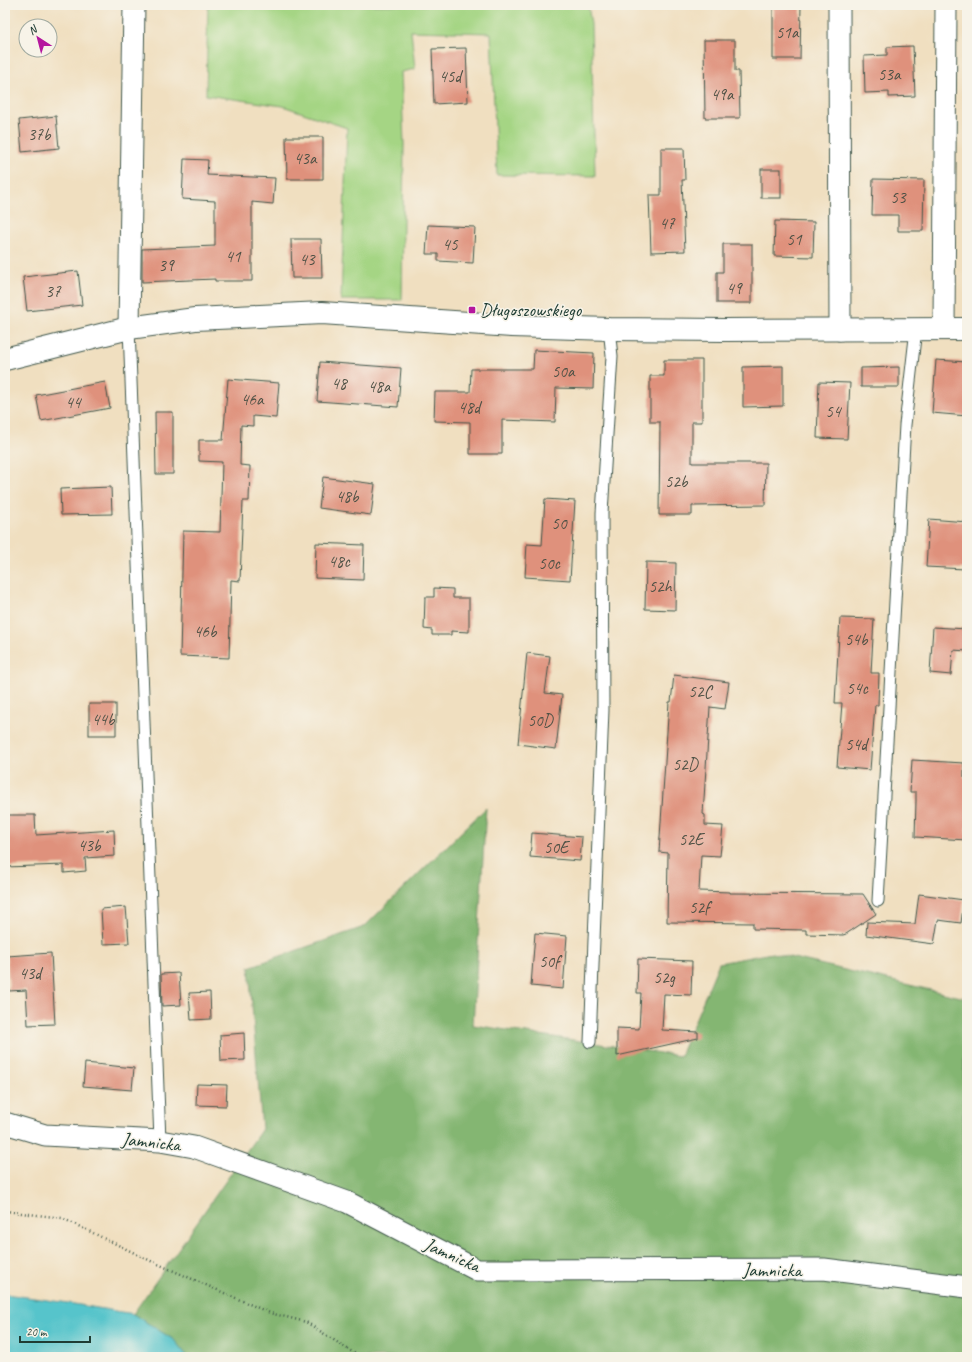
<svg xmlns="http://www.w3.org/2000/svg" width="972" height="1362" viewBox="0 0 972 1362" font-family="Caveat,sans-serif">
	<style>
		.green { fill: #a5d584; stroke: #62895c }
		.forest { fill: #84b672; stroke: #527a53 }
		.water { fill: #57c4cb; stroke: #3b8080 }
		.building { fill: #df917c }
		.lines { fill: none; stroke-linecap: round; stroke-linejoin: round }
		.lane-casing { stroke: #3e5549; stroke-width: 13 }
		.street-casing { stroke: #3e5549; stroke-width: 23 }
		.secondary-casing { stroke: #3e5549; stroke-width: 24 }
		.path { stroke: #3e5549; stroke-width: 2.5; stroke-dasharray: 1 3; stroke-linecap: butt }
		.lane { stroke: #fff; stroke-width: 11 }
		.street { stroke: #fff; stroke-width: 21 }
		.secondary { stroke: #fff; stroke-width: 22 }
		.poi-dot { fill: #b5179e; stroke: #f7f3e8; stroke-width: 1.5 }
		.labels { text-anchor: middle; dominant-baseline: central; stroke-width: 3; stroke-linejoin: round; paint-order: stroke }
		.number-label { font-size: 17px; fill: #4f5246 }
		.poi-label { font-size: 19px; fill: #1f3d34; stroke: #f7f3e8; text-anchor: start }
		.street-label { font-size: 19px; fill: #1f3d34; stroke: #f7f3e8 }
	</style>
	<rect width="100%" height="100%" fill="#f7f3e8"/>
	<filter id="ink" filterUnits="userSpaceOnUse"><feTurbulence type="fractalNoise" baseFrequency=".025" numOctaves="2"/><feDisplacementMap in="SourceGraphic" scale="8" xChannelSelector="R" yChannelSelector="G"/><feConvolveMatrix kernelMatrix="1 2 1 2 8 2 1 2 1" color-interpolation-filters="sRGB"/></filter>
	<filter id="wash" filterUnits="userSpaceOnUse"><feTurbulence type="fractalNoise" baseFrequency=".012" numOctaves="4" result="noise"/><feDisplacementMap in="SourceGraphic" scale="16" xChannelSelector="R" yChannelSelector="G"/><feGaussianBlur stdDeviation="0.9" result="paint"/><feColorMatrix in="noise" values="0 0 0 0 0 0 0 0 0 0 0 0 0 0 0 0 0 1.4 0 .05"/><feComposite in="paint" operator="in"/></filter>
	<g filter="url(#wash)">
		<rect width="100%" height="100%" fill="#f0dfc0"/>
		<!-- green -->
		<g class="green">
			<polygon points="208,5 588,5 591,24 595,176 497,175 491,33 411,31 415,69 401,72 404,144 402,300 341,300 347,128 283,106 206,95"/>
			<polygon points="965,998 967,999 967,1230 961,1228"/>
		</g>
		<!-- forest -->
		<polygon class="forest" points="486,808 473,1025 680,1056 719,963 772,953 965,998 961,1228 967,1232 967,1357 188,1357 174,1340 133,1314 262,1129 249,967 364,927"/>
		<!-- water -->
		<polygon class="water" points="5,1294 62,1302 133,1314 174,1340 188,1357 5,1357"/>
		<g id="blocks">
			<!-- building -->
			<g class="building">
				<polygon points="773,5 801,5 800,59 773,59"/>
				<polygon points="704,40 735,40 735,71 739,71 740,118 705,118"/>
				<polygon points="913,46 915,96 889,97 889,92 865,93 864,56 887,55 887,47"/>
				<polygon points="466,48 468,102 434,104 432,49"/>
				<polygon points="56,116 59,148 22,152 19,120"/>
				<polygon points="286,137 323,137 323,179 287,179"/>
				<polygon points="661,148 684,148 685,180 682,180 685,251 651,252 649,195 661,195"/>
				<polygon points="184,159 208,160 207,175 275,178 273,204 252,202 252,281 215,281 215,279 142,282 142,249 215,246 215,201 182,199"/>
				<rect x="761" y="169" width="20" height="29"/>
				<polygon points="873,179 924,180 923,231 898,231 898,215 872,215"/>
				<polygon points="775,221 814,222 813,257 774,256"/>
				<polygon points="428,225 475,227 473,263 438,261 438,254 426,254"/>
				<polygon points="291,239 321,239 322,278 292,278"/>
				<polygon points="723,244 752,244 752,303 717,303 717,272 723,272"/>
				<polygon points="78,271 82,305 27,311 23,277"/>
				<polygon points="534,350 594,353 593,389 556,388 555,422 502,420 502,454 470,454 470,422 434,421 435,392 470,392 471,369 533,369"/>
				<polygon points="664,360 702,360 702,422 692,422 692,463 766,463 765,505 692,506 692,515 659,515 660,422 650,422 650,376 664,376"/>
				<polygon points="936,360 967,362 967,416 932,413"/>
				<polygon points="320,362 401,368 398,407 317,401"/>
				<polygon points="783,366 783,406 743,407 743,367"/>
				<polygon points="899,367 899,387 861,387 861,368"/>
				<polygon points="228,379 279,383 276,418 253,416 253,426 241,425 240,465 250,466 249,501 243,501 240,581 231,580 229,658 180,656 183,531 220,532 222,462 199,461 199,440 223,440"/>
				<polygon points="105,382 110,408 41,421 36,395"/>
				<polygon points="819,382 850,383 847,439 817,438"/>
				<polygon points="155,412 173,412 173,474 156,474"/>
				<polygon points="323,477 375,484 371,515 319,508"/>
				<polygon points="111,487 112,514 61,515 60,489"/>
				<polygon points="545,499 575,501 570,580 525,577 527,544 542,545"/>
				<polygon points="929,519 967,522 965,569 926,567"/>
				<polygon points="316,543 364,545 363,580 315,578"/>
				<polygon points="646,562 676,563 675,610 645,609"/>
				<polygon points="434,588 453,589 453,598 469,598 469,632 451,631 451,635 432,635 432,630 424,629 425,597 434,597"/>
				<polygon points="840,618 874,619 871,673 879,673 878,705 875,705 870,770 837,767 842,703 835,703"/>
				<polygon points="933,627 967,629 967,651 953,650 951,675 930,673"/>
				<polygon points="527,653 550,656 545,693 562,695 556,749 518,744"/>
				<polygon points="674,675 729,682 725,709 710,707 703,814 705,815 705,825 723,826 720,856 701,855 699,891 730,892 730,893 863,894 876,914 846,934 843,935 806,934 806,930 753,929 753,923 667,922 668,853 659,852 669,702 671,702"/>
				<rect x="89" y="704" width="27" height="31"/>
				<polygon points="912,760 964,763 964,777 967,777 967,840 915,837 916,801 916,792 910,792"/>
				<polygon points="5,815 35,815 36,835 114,830 115,856 85,858 86,871 64,873 64,865 5,867"/>
				<polygon points="532,833 582,837 580,861 530,857"/>
				<polygon points="919,894 964,900 961,923 938,920 934,944 866,935 867,922 915,924"/>
				<polygon points="126,907 129,943 103,944 101,909"/>
				<polygon points="535,933 567,936 563,989 531,986"/>
				<polygon points="51,953 55,1024 28,1025 26,990 9,991 7,956"/>
				<polygon points="638,959 692,961 691,995 664,994 662,1030 698,1032 698,1038 617,1056 617,1028 639,1029 641,993 637,993"/>
				<polygon points="179,973 181,1005 162,1006 161,974"/>
				<polygon points="210,992 211,1019 191,1020 189,993"/>
				<polygon points="244,1033 245,1060 221,1061 220,1035"/>
				<polygon points="85,1063 134,1068 132,1090 83,1086"/>
				<polygon points="197,1084 227,1085 226,1106 196,1105"/>
			</g>
		</g>
	</g>
	<g filter="url(#ink)">
		<use href="#blocks" fill-opacity="0" stroke="#3e5549" stroke-width="1"/>
		<g class="lines">
			<!-- lane casing -->
			<g class="lane-casing">
				<g id="lane">
					<polyline points="129,328 160,1141"/>
					<polyline points="878,901 905,425 916,329"/>
					<polyline points="590,1042 603,710 602,513 612,356 609,329"/>
				</g>
			</g>
			<!-- street casing -->
			<g class="street-casing">
				<g id="street">
					<polyline points="839,5 840,330"/>
					<polyline points="129,328 134,5"/>
					<polyline points="944,329 946,5"/>
					<polyline points="5,1123 45,1135 160,1141 194,1147 347,1202 477,1270 824,1269 967,1287"/>
				</g>
			</g>
			<!-- secondary casing -->
			<g class="secondary-casing">
				<polyline id="secondary" points="5,359 129,328 195,319 322,313 512,326 609,329 724,330 967,329"/>
			</g>
			<!-- path -->
			<polyline class="path" points="5,1211 62,1218 151,1261 270,1313 306,1322 360,1357"/>
			<!-- lane -->
			<use href="#lane" class="lane"/>
			<!-- street -->
			<use href="#street" class="street"/>
			<!-- secondary -->
			<use href="#secondary" class="secondary"/>
		</g>
	</g>
	<!-- markers -->
	<rect class="poi-dot" x="468" y="306" width="8" height="8" rx="2"/>
	<g class="labels">
		<!-- number labels -->
		<g class="number-label">
			<text x="787" y="32">51a</text>
			<text x="889" y="74">53a</text>
			<text x="450" y="76">45d</text>
			<text x="722" y="94">49a</text>
			<text x="39" y="134">37b</text>
			<text x="305" y="158">43a</text>
			<text x="898" y="197">53</text>
			<text x="667" y="223">47</text>
			<text x="794" y="239">51</text>
			<text x="450" y="244">45</text>
			<text x="233" y="256">41</text>
			<text x="307" y="259">43</text>
			<text x="166" y="265">39</text>
			<text x="734" y="288">49</text>
			<text x="53" y="291">37</text>
			<text x="563" y="371">50a</text>
			<text x="339" y="383">48</text>
			<text x="379" y="386">48a</text>
			<text x="252" y="399">46a</text>
			<text x="73" y="402">44</text>
			<text x="469" y="407">48d</text>
			<text x="833" y="411">54</text>
			<text x="676" y="481">52b</text>
			<text x="347" y="496">48b</text>
			<text x="559" y="523">50</text>
			<text x="339" y="561">48c</text>
			<text x="549" y="563">50c</text>
			<text x="660" y="586">52h</text>
			<text x="205" y="631">46b</text>
			<text x="856" y="639">54b</text>
			<text x="857" y="688">54c</text>
			<text x="700" y="691">52C</text>
			<text x="103" y="719">44b</text>
			<text x="540" y="720">50D</text>
			<text x="856" y="744">54d</text>
			<text x="685" y="764">52D</text>
			<text x="691" y="839">52E</text>
			<text x="89" y="845">43b</text>
			<text x="556" y="847">50E</text>
			<text x="699" y="907">52f</text>
			<text x="549" y="961">50f</text>
			<text x="30" y="973">43d</text>
			<text x="664" y="977">52g</text>
		</g>
		<!-- poi labels -->
		<g class="poi-label">
			<text x="480" y="310">Długoszowskiego</text>
		</g>
		<!-- street labels -->
		<g class="street-label">
			<text transform="translate(151 1142) rotate(6)">Jamnicka</text>
			<text transform="translate(452 1255) rotate(24)">Jamnicka</text>
			<text x="772" y="1270">Jamnicka</text>
		</g>
	</g>
	<!-- margin -->
	<rect width="972" height="1362" fill="none" stroke="#f7f3e8" stroke-width="20"/>
	<!-- north arrow -->
	<g transform="translate(38 38) rotate(324)"><circle r="19" fill="#f7f3e8" stroke="#a1aaa0"/>
	<path d="M0-3L7 15L0 10L-7 15Z" fill="#b5179e"/>
	<text y="-6" font-size="11" font-weight="bold" text-anchor="middle" fill="#1f3d34">N</text>
	</g>
	<!-- scale -->
	<path d="M20 1336v6h70v-6" fill="none" stroke="#1f3d34" stroke-width="2"/>
	<text x="26" y="1336" font-size="12" fill="#1f3d34" stroke="#f7f3e8" stroke-width="3" paint-order="stroke">20 m</text>
</svg>
